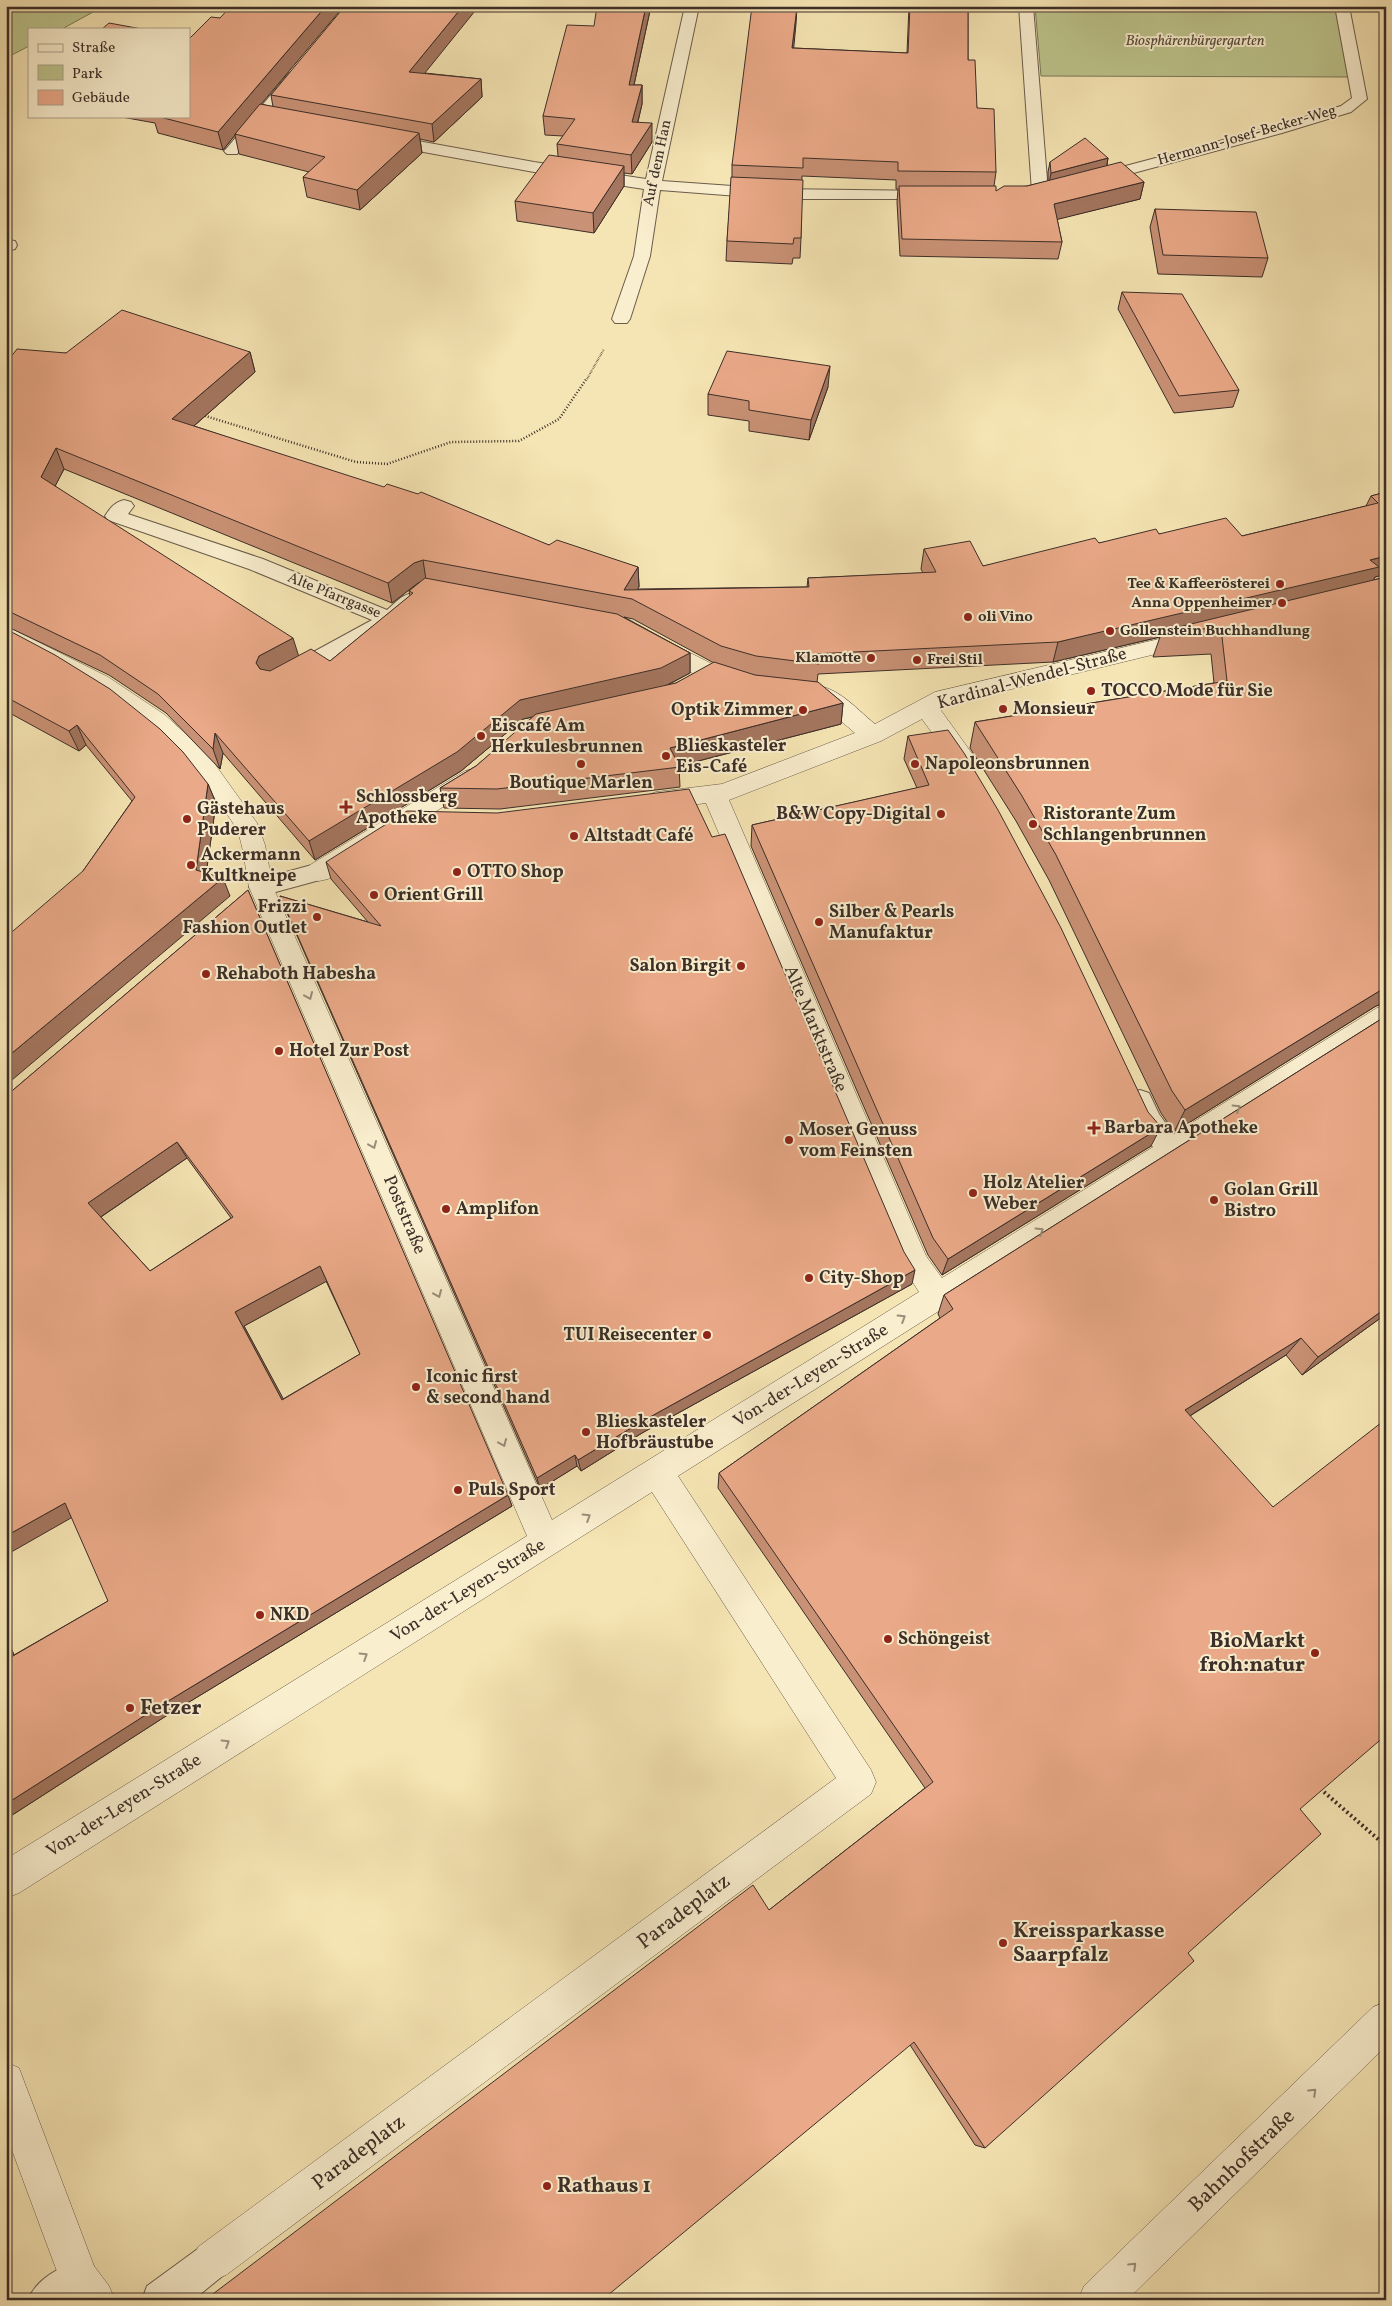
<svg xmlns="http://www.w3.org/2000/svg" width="1392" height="2306" viewBox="0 0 1392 2306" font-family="Vollkorn,serif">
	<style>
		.green { fill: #bdc48c; stroke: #7c795a }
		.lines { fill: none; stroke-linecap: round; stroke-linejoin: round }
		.service-casing { stroke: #6a5c4b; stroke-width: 2 }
		.pedestrian-casing { stroke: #6a5c4b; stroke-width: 1 }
		.minor-casing { stroke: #6a5c4b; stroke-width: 1 }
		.path-far2 { stroke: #3c2e28; stroke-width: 2; stroke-dasharray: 0.5 1; stroke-linecap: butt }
		.path-far1 { stroke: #3c2e28; stroke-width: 2.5; stroke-dasharray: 1 2; stroke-linecap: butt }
		.path { stroke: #3c2e28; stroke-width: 4; stroke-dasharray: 2 3; stroke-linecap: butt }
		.service { fill: #f9eece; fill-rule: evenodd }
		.pedestrian { fill: #f9eece; fill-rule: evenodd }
		.minor { fill: #f9eece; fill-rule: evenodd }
		.wall { fill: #c99175; stroke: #3c2e28; fill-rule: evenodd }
		.shaded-wall { fill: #a4765f; stroke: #3c2e28 }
		.building { fill: #eaa988; stroke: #3c2e28; fill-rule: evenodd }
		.oneway { stroke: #9a8e7b }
		.poi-dot { fill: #8f2418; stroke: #f9eece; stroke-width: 2 }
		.labels { text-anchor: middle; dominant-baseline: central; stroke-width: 4; stroke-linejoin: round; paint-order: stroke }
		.far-park-label { font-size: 15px; font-style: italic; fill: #564c3c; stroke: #f9eece }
		.far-street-label { font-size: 15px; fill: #3c2e28; stroke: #f9eece }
		.far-poi-label { font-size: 15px; font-weight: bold; fill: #3c2e28; stroke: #f9eece; text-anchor: end }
		.street-label { font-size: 18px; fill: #3c2e28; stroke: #f9eece }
		.poi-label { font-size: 18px; font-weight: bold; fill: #3c2e28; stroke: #f9eece; text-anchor: start }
		.near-poi-label { font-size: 21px; font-weight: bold; fill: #3c2e28; stroke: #f9eece; text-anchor: start }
		.near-street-label { font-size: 21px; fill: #3c2e28; stroke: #f9eece }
	</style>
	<rect width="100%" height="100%" fill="#f6e5b4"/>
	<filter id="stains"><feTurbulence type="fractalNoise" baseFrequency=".004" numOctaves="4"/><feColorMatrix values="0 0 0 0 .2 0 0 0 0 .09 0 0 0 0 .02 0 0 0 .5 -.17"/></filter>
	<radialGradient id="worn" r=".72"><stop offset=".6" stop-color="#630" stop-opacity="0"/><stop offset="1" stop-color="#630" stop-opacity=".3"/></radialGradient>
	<!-- green -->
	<g class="green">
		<polygon points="6,6 104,6 62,29 29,29 29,46 6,58"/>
		<polygon points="1035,6 1336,6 1354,77 1041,76"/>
	</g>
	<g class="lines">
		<!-- service casing -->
		<g class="service-casing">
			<g id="service">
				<polygon points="685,6 699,6 662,181 776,189 932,191 940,196 938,199 776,199 660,190 650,256 630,319 627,323 615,323 612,319 634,256 644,189 534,172 385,145 377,140 385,135 534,162 646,179"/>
				<polygon points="1019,6 1033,6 1048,192 1040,197 1032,192"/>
				<polygon points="1335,6 1349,6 1367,99 1351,112 1282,133 1100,182 1088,182 1086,179 1088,176 1272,127 1341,106 1352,98"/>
				<polygon points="294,72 299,73 301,76 299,79 237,154 227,154 224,151 227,148 289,73"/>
				<polygon points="9,240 15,241 17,245 15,249 6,251 6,241"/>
				<path d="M124,500L131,502L134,506L128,514L263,559L387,610C397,601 406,590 420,594L423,599L396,624L298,678L291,680L284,678L280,673L284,668L372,620L249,569L108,520L105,516C110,508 115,502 124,500Z"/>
				<polygon points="319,863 327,866 331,872 327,878 261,896 253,893 249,887 253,881"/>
				<path d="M1140,1090L1149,1093L1159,1114L1184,1149L1180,1157C1154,1166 1137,1121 1127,1101L1131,1093Z"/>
				<polygon points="212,2242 225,2248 231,2261 225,2274 193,2300 142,2300 147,2286 199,2248"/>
				<path d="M79,2260L93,2265L98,2279L93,2293L82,2300H28C36,2279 59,2268 79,2260Z"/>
			</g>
		</g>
		<!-- pedestrian casing -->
		<g class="pedestrian-casing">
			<g id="pedestrian">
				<path d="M1193,631L1201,633L1204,638L1201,643L950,704L940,709L973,755L977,761L973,767L965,769L957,767L922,719L881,741L729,800L930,1265L926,1274L916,1278L906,1274L706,803L656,810L648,807L644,801L648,795L656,792L722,784L855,733L817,701L804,699L801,693L804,687C832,679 855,708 875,724L935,692Z"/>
				<path d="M657,636L720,668L745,676L748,681L745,686C719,694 672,661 649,648L646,643L649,638Z"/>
				<polygon points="473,769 481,771 485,777 481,783 328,879 319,881 310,879 307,872 310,865 465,771"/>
			</g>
		</g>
		<!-- minor casing -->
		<g class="minor-casing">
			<g id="minor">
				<path d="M6,626L108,677L165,715L190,738L214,763L257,823L265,845L273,887L552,1520L919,1292L902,1265L906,1256L916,1252L926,1256L942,1278L1377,1008L1386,1005V1028L678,1476L871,1770L876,1782L871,1794L226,2275L212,2281L198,2275L192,2261L198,2247L836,1778L652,1492L19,1893L6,1898V1859L527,1536L249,887C245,868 244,845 236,828C230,817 221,807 214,797C159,722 87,684 6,642Z"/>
				<polygon points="1386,2002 1386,2046 1127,2300 1078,2300 1084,2286 1373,2007"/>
				<polygon points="6,2062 19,2068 94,2266 109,2286 115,2300 70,2300 65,2293 6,2134"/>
			</g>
		</g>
		<!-- path-far2 -->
		<polyline class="path-far2" points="587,379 604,349"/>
		<!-- path-far1 -->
		<polyline class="path-far1" points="202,415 356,462 387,464 451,442 519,441 559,419 587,378"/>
		<!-- path -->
		<polyline class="path" points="1324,1792 1386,1846"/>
		<!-- service -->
		<use href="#service" class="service"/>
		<!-- pedestrian -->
		<use href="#pedestrian" class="pedestrian"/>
		<!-- minor -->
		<use href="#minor" class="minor"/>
	</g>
	<!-- wall -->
	<g class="wall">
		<polygon points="651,6 634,85 642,85 642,104 638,122 652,142 632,174 624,173 624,186 594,233 517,221 515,201 558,156 557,144 563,136 545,135 543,116 594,26"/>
		<polygon points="909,6 968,6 968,60 977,108 996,172 994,186 996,191 1027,186 1048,181 1048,172 1050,162 1108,158 1107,165 1144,182 1140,199 1057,219 1062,242 1058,259 900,256 897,202 898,189 896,189 896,180 802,176 801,238 800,258 793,258 792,264 726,261 727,241 732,177 732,165 797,7 793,48 907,53"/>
		<polygon points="220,18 261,104 273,107 271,95 425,73 481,79 482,97 434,142 420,139 422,153 360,210 307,197 303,177 309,172 239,154 235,135 223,150 158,133 155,123 116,116 189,116 190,38"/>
		<polygon points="1155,209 1268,258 1262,277 1158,274 1150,227"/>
		<polygon points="1122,292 1239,390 1233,407 1174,413 1118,309"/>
		<path d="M250,352L255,372L194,426L549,545L638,567L639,587L637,589L807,587L808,578L923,573L921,569L924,549L983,566L1099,543L1159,534L1242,536L1366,506L1371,496L1386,492V574L1375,577L1373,580L1386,577V1003L1376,1006L1174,1132L1161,1113L1049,880L1016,821L970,748L975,722L1214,683L1211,654L1153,657L1160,637L1053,662L818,674L817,682L843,703L841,724L679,766L680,787L500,809L444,808L440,788L476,766L534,717L523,719L461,771L315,860L223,753L220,769L166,713L109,675L6,626V363L66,353ZM64,469L392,603L418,583L420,582L409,591L410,596L330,661L298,656L55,486ZM624,617L633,619L714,663L676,683L666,686L690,673V653Z"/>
		<polygon points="828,387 809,440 749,431 749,421 708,415 708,394"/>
		<polygon points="6,629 208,784 216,803 206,873 230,896 83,871 132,801 86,745 79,751 6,711"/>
		<polygon points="908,736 1151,1146 942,1275 928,1255 751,846 752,825 917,788 904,759"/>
		<polygon points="326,862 912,1284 642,1433 581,1471 577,1466 540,1489 287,913 280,896 368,922 331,879"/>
		<path d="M248,890L512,1506L166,1716L6,1819V1636L14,1655L108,1601L6,1096ZM187,1158L231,1218L150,1271L101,1217ZM326,1281L360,1354L283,1399L244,1326Z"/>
		<polygon points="1386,1016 1386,1314 1302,1375 1286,1355 1190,1416 1300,1809 1188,1953 985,2148 975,2145 910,2045 769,1910 925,1788 718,1488 719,1473 940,1318 938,1314 944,1295"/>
	</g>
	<!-- shaded-wall -->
	<g class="shaded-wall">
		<polygon points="326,6 344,6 236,134 235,134 235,135 223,150 218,132"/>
		<polygon points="463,6 479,6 412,89 409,72"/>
		<polygon points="646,6 651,6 630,103 629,85"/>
		<polygon points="797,7 796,24 792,66 792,48"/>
		<polygon points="481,79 482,97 434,142 432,124"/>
		<polygon points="642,85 642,104 633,141 632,122"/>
		<polygon points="652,123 652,142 632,174 631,155"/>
		<polygon points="419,133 422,153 360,210 357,190"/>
		<polygon points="1108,158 1106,169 1049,184 1051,173"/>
		<polygon points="624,166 624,186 594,233 593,213"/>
		<polygon points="1144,182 1140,199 1051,221 1054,204"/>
		<polygon points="250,352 255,372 179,439 172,419"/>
		<polygon points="830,366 828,387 809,440 811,420"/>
		<polygon points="56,448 64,469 49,498 41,477"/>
		<polygon points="1386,556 1386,574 1375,577 1370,587 1162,631 1160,637 1053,662 1058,642"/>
		<polygon points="423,560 426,580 418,583 392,603 388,583 414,563"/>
		<polygon points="638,567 639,587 631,599 624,590"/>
		<polygon points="293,638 299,657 265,676 256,663 259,656"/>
		<polygon points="690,653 690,673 661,688 523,719 461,771 315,860 309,841 520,700"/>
		<polygon points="843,703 841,724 671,768 670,748"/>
		<polygon points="77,725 86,745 79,751 69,731"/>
		<polygon points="215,733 223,753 220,769 213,749"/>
		<polygon points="208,784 216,803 204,889 196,870"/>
		<polygon points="223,878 230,896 6,1085 6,1058"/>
		<polygon points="1386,987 1385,1003 1376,1006 1174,1132 1185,1110"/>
		<polygon points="1161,1127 1151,1146 942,1275 948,1259"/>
		<polygon points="177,1142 187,1158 99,1218 88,1203"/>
		<polygon points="320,1266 327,1281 244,1326 291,1413 282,1400 235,1312"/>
		<polygon points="915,1270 912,1284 642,1433 581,1471 578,1460 641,1422"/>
		<polygon points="1386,1308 1386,1314 1302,1375 1318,1357"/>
		<polygon points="1301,1338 1286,1355 1172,1427 1185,1410"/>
		<polygon points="575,1455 577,1466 540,1489 537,1478"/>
		<polygon points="508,1495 512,1506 166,1716 6,1819 6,1804 155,1709"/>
		<polygon points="65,1503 78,1514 6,1555 6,1536"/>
		<polygon points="6,1636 20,1669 6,1661"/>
	</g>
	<!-- building -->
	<g class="building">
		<polygon points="231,6 326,6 218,132 156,116 189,116 189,37 190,38 211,17 220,18"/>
		<polygon points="345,6 463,6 409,72 481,79 432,124 271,95"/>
		<polygon points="597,6 646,6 629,85 642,85 632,122 652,123 631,155 557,144 575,119 543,116 567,25 594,26"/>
		<polygon points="752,6 797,7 792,48 908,53 910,6 968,6 968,60 975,60 977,108 994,109 996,172 898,171 898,162 803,158 803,168 732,165"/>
		<polygon points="109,23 142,29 102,29"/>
		<polygon points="260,104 419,133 357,190 303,177 325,157 235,134"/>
		<polygon points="1085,138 1108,158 1051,173 1050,162"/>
		<polygon points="549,155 624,166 593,213 515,201"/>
		<polygon points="1121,162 1144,182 1054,204 1062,242 902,239 899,186 996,186 996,191 1004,186 1027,186"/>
		<polygon points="731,177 803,180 801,238 794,238 793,244 727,241"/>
		<polygon points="1155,209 1256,212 1268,258 1163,255"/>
		<polygon points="1122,292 1182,294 1239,390 1179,396"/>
		<polygon points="122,310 250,352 172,419 384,487 387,484 418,494 421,492 549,545 557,540 638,567 624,590 809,587 808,578 936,572 924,549 970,541 983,566 1095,538 1099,543 1156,529 1159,534 1226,518 1242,536 1378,503 1371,496 1386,492 1386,556 1370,560 1379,567 1058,642 813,654 819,664 756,656 721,646 632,599 423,560 414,563 388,583 56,448 41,477 293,638 259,656 256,663 260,669 270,671 311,649 330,661 413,593 409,591 425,578 617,614 690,653 661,668 520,700 457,752 309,841 215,733 213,749 158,694 100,655 6,610 6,363 17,349 66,353"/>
		<polygon points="727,351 830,366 811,420 749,410 749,401 708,394"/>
		<polygon points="1386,577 1386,987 1185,1110 1172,1091 1056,855 1022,796 975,722 1227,681 1221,628 1162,631"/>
		<polygon points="6,629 55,655 110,689 160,729 183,752 208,784 196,870 223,878 6,1058 6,937 83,871 135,797 77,725 69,731 6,697"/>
		<polygon points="714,662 755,675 818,682 843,703 670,748 680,767 497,789 440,788 476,766 536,714 676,683"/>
		<polygon points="948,730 964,753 998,810 1061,928 1148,1112 1161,1127 948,1259 933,1238 752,825 929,785 908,736"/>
		<polygon points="689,789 712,837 725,834 904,1252 915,1270 641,1422 578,1460 575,1455 537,1478 280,896 381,926 326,862 407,811 497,813"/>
		<path d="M248,890L508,1495L155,1709L6,1804V1660L108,1601L65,1503L6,1536V1096ZM177,1142L233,1217L150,1271L88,1203ZM320,1266L360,1354L282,1400L235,1312Z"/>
		<polygon points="1386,1016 1386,1308 1318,1357 1301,1338 1185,1410 1273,1507 1386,1419 1386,1735 1300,1809 1321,1834 1188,1953 1194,1961 985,2148 914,2042 602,2300 205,2300 753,1885 769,1910 933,1782 719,1473 953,1309 944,1295"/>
	</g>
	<!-- one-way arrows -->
	<defs><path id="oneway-chevron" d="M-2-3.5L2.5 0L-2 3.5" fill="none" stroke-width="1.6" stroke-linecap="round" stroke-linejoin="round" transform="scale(1.25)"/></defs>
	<g class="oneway">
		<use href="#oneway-chevron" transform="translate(309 996) rotate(67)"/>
		<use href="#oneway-chevron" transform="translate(1237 1108) rotate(-32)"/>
		<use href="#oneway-chevron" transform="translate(373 1145) rotate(67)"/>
		<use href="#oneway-chevron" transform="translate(1040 1231) rotate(-32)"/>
		<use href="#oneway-chevron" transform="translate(438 1294) rotate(67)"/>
		<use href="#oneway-chevron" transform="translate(902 1318) rotate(-32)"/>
		<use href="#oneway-chevron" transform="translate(503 1443) rotate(67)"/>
		<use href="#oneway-chevron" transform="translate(587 1517) rotate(-32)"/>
		<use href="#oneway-chevron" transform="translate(364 1656) rotate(-32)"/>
		<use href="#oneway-chevron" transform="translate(226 1743) rotate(-32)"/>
		<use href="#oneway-chevron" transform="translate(1313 2092) rotate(-44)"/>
		<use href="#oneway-chevron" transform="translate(1133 2266) rotate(-44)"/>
	</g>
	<!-- markers -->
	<g class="poi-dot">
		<circle cx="1280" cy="584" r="5"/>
		<circle cx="1282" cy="603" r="5"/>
		<circle cx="968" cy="617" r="5"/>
		<circle cx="1110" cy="631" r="5"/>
		<circle cx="871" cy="658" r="5"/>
		<circle cx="917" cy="660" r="5"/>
		<circle cx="1091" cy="691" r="5"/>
		<circle cx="1003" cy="709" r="5"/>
		<circle cx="803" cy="710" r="5"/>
		<circle cx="481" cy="736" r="5"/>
		<circle cx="666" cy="756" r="5"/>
		<circle cx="581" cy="764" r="5"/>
		<circle cx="915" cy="764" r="5"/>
		<path d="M343.5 799.5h5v5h5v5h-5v5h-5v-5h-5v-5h5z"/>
		<circle cx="941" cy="814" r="5"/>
		<circle cx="187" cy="819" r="5"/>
		<circle cx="1033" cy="824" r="5"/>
		<circle cx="574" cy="836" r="5"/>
		<circle cx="191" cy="865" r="5"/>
		<circle cx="457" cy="872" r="5"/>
		<circle cx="374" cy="895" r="5"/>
		<circle cx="317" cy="917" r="5"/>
		<circle cx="819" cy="922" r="5"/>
		<circle cx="741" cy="966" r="5"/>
		<circle cx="206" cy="974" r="5"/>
		<circle cx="279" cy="1051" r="5"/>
		<path d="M1091.5 1120.5h5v5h5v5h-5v5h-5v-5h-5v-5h5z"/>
		<circle cx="789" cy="1140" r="5"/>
		<circle cx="973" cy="1193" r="5"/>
		<circle cx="1214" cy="1200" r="5"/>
		<circle cx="446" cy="1209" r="5"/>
		<circle cx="809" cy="1278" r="5"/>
		<circle cx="707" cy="1335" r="5"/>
		<circle cx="416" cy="1387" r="5"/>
		<circle cx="586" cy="1432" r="5"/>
		<circle cx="458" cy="1490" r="5"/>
		<circle cx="260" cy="1615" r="5"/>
		<circle cx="888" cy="1639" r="5"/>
		<circle cx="1315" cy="1653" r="5"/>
		<circle cx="130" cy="1708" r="5"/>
		<circle cx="1003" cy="1943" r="5"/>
		<circle cx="547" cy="2186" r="5"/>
	</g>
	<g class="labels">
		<!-- far-park labels -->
		<g class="far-park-label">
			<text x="1195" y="41">Biosphärenbürgergarten</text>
		</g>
		<!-- far-street labels -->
		<g class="far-street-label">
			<text transform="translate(1247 136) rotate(-16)">Hermann-Josef-Becker-Weg</text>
			<text transform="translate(658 163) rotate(-78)">Auf dem Han</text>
			<text transform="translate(334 596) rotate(22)">Alte Pfarrgasse</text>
		</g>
		<!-- far-poi labels -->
		<g class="far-poi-label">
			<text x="1270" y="584">Tee &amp; Kaffeerösterei</text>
			<text x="1272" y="603">Anna Oppenheimer</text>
			<text x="978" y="617" text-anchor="start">oli Vino</text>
			<text x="1120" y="631" text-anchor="start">Gollenstein Buchhandlung</text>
			<text x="861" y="658">Klamotte</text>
			<text x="927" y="660" text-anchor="start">Frei Stil</text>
		</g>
		<!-- street labels -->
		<g class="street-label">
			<text transform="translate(1032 679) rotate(-15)">Kardinal-Wendel-Straße</text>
			<text transform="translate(815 1029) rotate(67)">Alte Marktstraße</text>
			<text transform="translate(404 1215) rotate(67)">Poststraße</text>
			<text transform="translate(811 1376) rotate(-32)">Von-der-Leyen-Straße</text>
			<text transform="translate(468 1591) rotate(-32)">Von-der-Leyen-Straße</text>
			<text transform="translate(124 1806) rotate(-32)">Von-der-Leyen-Straße</text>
		</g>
		<!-- poi labels -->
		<g class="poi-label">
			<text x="1101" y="691">TOCCO Mode für Sie</text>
			<text x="1013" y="709">Monsieur</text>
			<text x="793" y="710" text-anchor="end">Optik Zimmer</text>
			<text x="491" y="726">Eiscafé Am<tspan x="491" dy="21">Herkulesbrunnen</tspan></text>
			<text x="676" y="746">Blieskasteler<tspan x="676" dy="21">Eis-Café</tspan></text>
			<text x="925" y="764">Napoleonsbrunnen</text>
			<text x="581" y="783" text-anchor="middle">Boutique Marlen</text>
			<text x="356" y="797">Schlossberg<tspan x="356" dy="21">Apotheke</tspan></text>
			<text x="197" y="809">Gästehaus<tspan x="197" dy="21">Puderer</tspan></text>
			<text x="931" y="814" text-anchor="end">B&amp;W Copy-Digital</text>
			<text x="1043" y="814">Ristorante Zum<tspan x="1043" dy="21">Schlangenbrunnen</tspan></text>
			<text x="584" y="836">Altstadt Café</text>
			<text x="201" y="855">Ackermann<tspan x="201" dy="21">Kultkneipe</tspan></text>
			<text x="467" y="872">OTTO Shop</text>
			<text x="384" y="895">Orient Grill</text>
			<text x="307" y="907" text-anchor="end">Frizzi<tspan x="307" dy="21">Fashion Outlet</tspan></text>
			<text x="829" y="912">Silber &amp; Pearls<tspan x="829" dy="21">Manufaktur</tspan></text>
			<text x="731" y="966" text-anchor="end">Salon Birgit</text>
			<text x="216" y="974">Rehaboth Habesha</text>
			<text x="289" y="1051">Hotel Zur Post</text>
			<text x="1104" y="1128">Barbara Apotheke</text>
			<text x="799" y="1130">Moser Genuss<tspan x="799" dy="21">vom Feinsten</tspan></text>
			<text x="983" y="1183">Holz Atelier<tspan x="983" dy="21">Weber</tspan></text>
			<text x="1224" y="1190">Golan Grill<tspan x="1224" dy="21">Bistro</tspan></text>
			<text x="456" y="1209">Amplifon</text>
			<text x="819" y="1278">City-Shop</text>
			<text x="697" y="1335" text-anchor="end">TUI Reisecenter</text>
			<text x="426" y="1377">Iconic first<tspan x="426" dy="21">&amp; second hand</tspan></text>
			<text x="596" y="1422">Blieskasteler<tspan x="596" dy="21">Hofbräustube</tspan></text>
			<text x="468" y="1490">Puls Sport</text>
			<text x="270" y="1615">NKD</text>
			<text x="898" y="1639">Schöngeist</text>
		</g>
		<!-- near-poi labels -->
		<g class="near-poi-label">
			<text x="1305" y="1641" text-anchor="end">BioMarkt<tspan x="1305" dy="24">froh:natur</tspan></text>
			<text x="140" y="1708">Fetzer</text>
			<text x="1013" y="1931">Kreissparkasse<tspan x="1013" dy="24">Saarpfalz</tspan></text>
			<text x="557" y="2186">Rathaus 1</text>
		</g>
		<!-- near-street labels -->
		<g class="near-street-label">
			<text transform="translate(684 1912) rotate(-37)">Paradeplatz</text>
			<text transform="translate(359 2153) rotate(-37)">Paradeplatz</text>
			<text transform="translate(1242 2161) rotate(-44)">Bahnhofstraße</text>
		</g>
	</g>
	<!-- margin -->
	<rect width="1392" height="2306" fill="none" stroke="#f6e5b4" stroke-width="25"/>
	<rect x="8" y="8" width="1377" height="2291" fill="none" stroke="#3c2e28" stroke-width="2.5"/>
	<rect x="12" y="12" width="1367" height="2281" fill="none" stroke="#3c2e28"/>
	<!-- legend -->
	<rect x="28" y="28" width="162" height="90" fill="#f9eece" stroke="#ada18c"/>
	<rect x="38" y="44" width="25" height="8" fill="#f9eece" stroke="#ada18c"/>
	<text x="72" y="52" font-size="15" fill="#3c2e28">Straße</text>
	<rect x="38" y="65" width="25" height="15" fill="#bdc48c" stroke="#ada18c"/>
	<text x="72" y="78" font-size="15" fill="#3c2e28">Park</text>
	<rect x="38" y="90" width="25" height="15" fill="#eaa988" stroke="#ada18c"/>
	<text x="72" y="102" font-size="15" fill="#3c2e28">Gebäude</text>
	<rect width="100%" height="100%" filter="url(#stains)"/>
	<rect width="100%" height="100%" fill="url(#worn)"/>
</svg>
